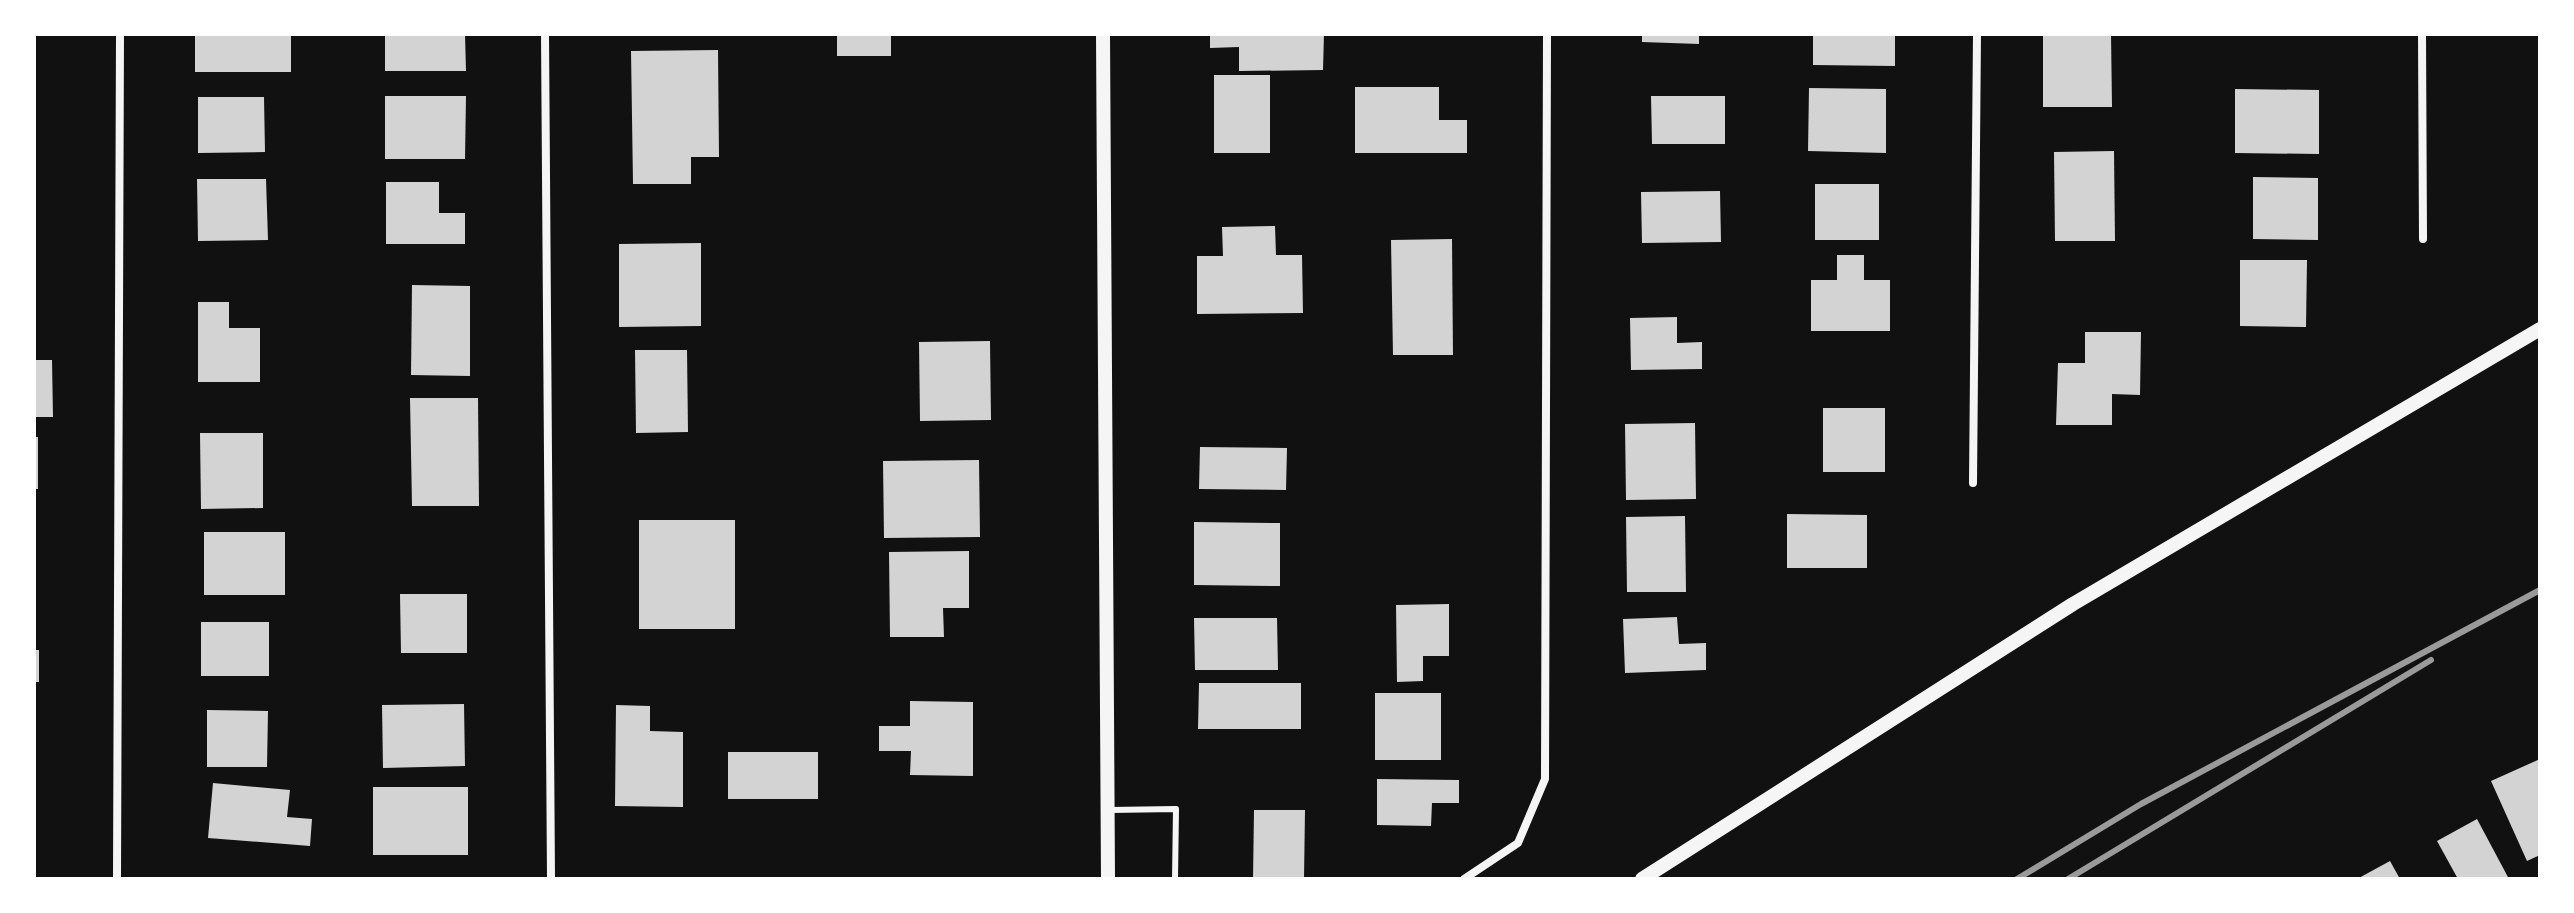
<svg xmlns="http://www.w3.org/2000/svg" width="2574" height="913" viewBox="0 0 2574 913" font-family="Overpass,sans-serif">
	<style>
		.building { fill: #d3d3d3 }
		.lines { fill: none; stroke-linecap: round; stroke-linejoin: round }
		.service { stroke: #f5f5f5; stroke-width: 6 }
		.minor { stroke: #f5f5f5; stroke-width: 8 }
		.tertiary { stroke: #f5f5f5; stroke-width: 14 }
		.rail { stroke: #9a9a9a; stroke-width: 6 }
	</style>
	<rect width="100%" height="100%" fill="#111"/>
	<!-- building -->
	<g class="building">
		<rect x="195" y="34" width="96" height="38"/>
		<polygon points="385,34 465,34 466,71 385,71"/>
		<rect x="837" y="34" width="54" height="22"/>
		<polygon points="1210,34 1324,34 1323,70 1239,71 1239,47 1210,48"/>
		<polygon points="1642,34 1699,34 1699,44 1642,42"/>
		<polygon points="1813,34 1895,34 1895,66 1813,65"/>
		<polygon points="2043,34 2111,34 2112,107 2043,107"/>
		<polygon points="718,50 719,157 691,157 691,184 633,184 631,51"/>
		<rect x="1214" y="75" width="56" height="78"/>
		<polygon points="1355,87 1439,87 1439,120 1467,120 1467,153 1355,153"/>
		<polygon points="1809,88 1886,89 1886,153 1808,151"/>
		<polygon points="2235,89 2319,90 2319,154 2235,153"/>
		<polygon points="385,96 466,96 465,159 385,159"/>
		<polygon points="1651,96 1725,96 1725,144 1652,144"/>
		<polygon points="198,97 264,97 265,152 198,153"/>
		<polygon points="2114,151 2115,241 2055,241 2054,152"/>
		<polygon points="2253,177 2318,178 2318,240 2253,239"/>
		<polygon points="197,179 266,179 268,240 198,241"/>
		<polygon points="386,182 439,182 439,213 465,213 465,244 386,244"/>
		<rect x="1815" y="184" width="64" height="56"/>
		<polygon points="1720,191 1721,242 1642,243 1641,192"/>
		<polygon points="1275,226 1276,255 1302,255 1303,313 1197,314 1197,256 1223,256 1222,227"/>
		<polygon points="1452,239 1453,355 1393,355 1391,240"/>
		<polygon points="701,243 701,326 619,327 619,244"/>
		<polygon points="1837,255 1864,255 1864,280 1890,280 1890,331 1811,331 1811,280 1837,280"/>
		<polygon points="2240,260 2307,260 2306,327 2240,326"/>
		<polygon points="412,285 470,286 470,376 411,375"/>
		<polygon points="198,302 229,302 229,328 260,328 260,382 198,382"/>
		<polygon points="1677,317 1677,343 1702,342 1702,369 1631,370 1630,318"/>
		<polygon points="2085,332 2141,332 2140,395 2112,394 2112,425 2056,425 2058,363 2085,363"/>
		<polygon points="990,341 991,420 920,421 919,342"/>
		<polygon points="635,350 687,350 688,432 636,433"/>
		<polygon points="34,360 52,360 53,417 34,417"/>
		<polygon points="410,398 478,398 479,506 412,506"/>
		<rect x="1823" y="408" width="62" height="64"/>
		<polygon points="1695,423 1696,499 1626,500 1625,424"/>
		<polygon points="200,433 263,433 263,508 201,509"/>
		<rect x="34" y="437" width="4" height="52"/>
		<polygon points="1200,447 1287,448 1286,490 1199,489"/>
		<polygon points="979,460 980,537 884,538 883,461"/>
		<polygon points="1787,514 1867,515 1867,568 1787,568"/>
		<polygon points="1685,516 1686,592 1627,592 1626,517"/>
		<rect x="639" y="520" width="96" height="109"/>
		<polygon points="1194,522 1280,523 1280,586 1194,585"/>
		<rect x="204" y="532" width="81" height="63"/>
		<polygon points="969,551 969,608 943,608 944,637 890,637 889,552"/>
		<polygon points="400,594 467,594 467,653 401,653"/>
		<polygon points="1449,604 1449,656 1423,656 1423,681 1397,682 1396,605"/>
		<polygon points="1677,617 1679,644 1706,643 1706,670 1625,673 1623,619"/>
		<polygon points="1194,618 1277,618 1278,670 1195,670"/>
		<rect x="201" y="622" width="68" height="54"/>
		<rect x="34" y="650" width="5" height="32"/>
		<polygon points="1199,683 1301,683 1301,729 1198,729"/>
		<rect x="1375" y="693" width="66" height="67"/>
		<polygon points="910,701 973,702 973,776 910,775 911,751 879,751 879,726 910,726"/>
		<polygon points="464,704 465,766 383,768 382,705"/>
		<polygon points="616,705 650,706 650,731 683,732 683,807 615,806"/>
		<polygon points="207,710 268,711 267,767 207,767"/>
		<rect x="728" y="752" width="90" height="47"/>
		<polygon points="2540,759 2540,855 2527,861 2491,781"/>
		<polygon points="1377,779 1459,780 1459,803 1432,803 1431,826 1377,825"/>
		<polygon points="213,783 290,790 287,817 312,819 310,846 208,838"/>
		<rect x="373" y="787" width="95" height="68"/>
		<polygon points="1254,810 1305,810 1304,879 1253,879"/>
		<polygon points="2477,819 2509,879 2458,879 2437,841"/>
		<polygon points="2390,861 2400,879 2357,879"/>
	</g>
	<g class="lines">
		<!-- service -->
		<polyline class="service" points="1110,810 1176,809 1175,879"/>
		<!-- minor -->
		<g class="minor">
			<polyline points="545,34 551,879"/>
			<polyline points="2422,34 2423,239"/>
			<polyline points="1973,483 1977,34"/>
			<polyline points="117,879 120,34"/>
			<polyline points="1464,879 1518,843 1545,779 1547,34"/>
		</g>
		<!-- tertiary -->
		<g class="tertiary">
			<polyline points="1103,34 1108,879"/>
			<polyline points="1642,879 2073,604 2540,329"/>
		</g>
		<!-- rail -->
		<g class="rail">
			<polyline points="2017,879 2141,804 2540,590"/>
			<polyline points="2068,879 2431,660"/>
		</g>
	</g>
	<!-- border -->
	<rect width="2574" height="913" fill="none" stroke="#ffffff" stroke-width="72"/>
</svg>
